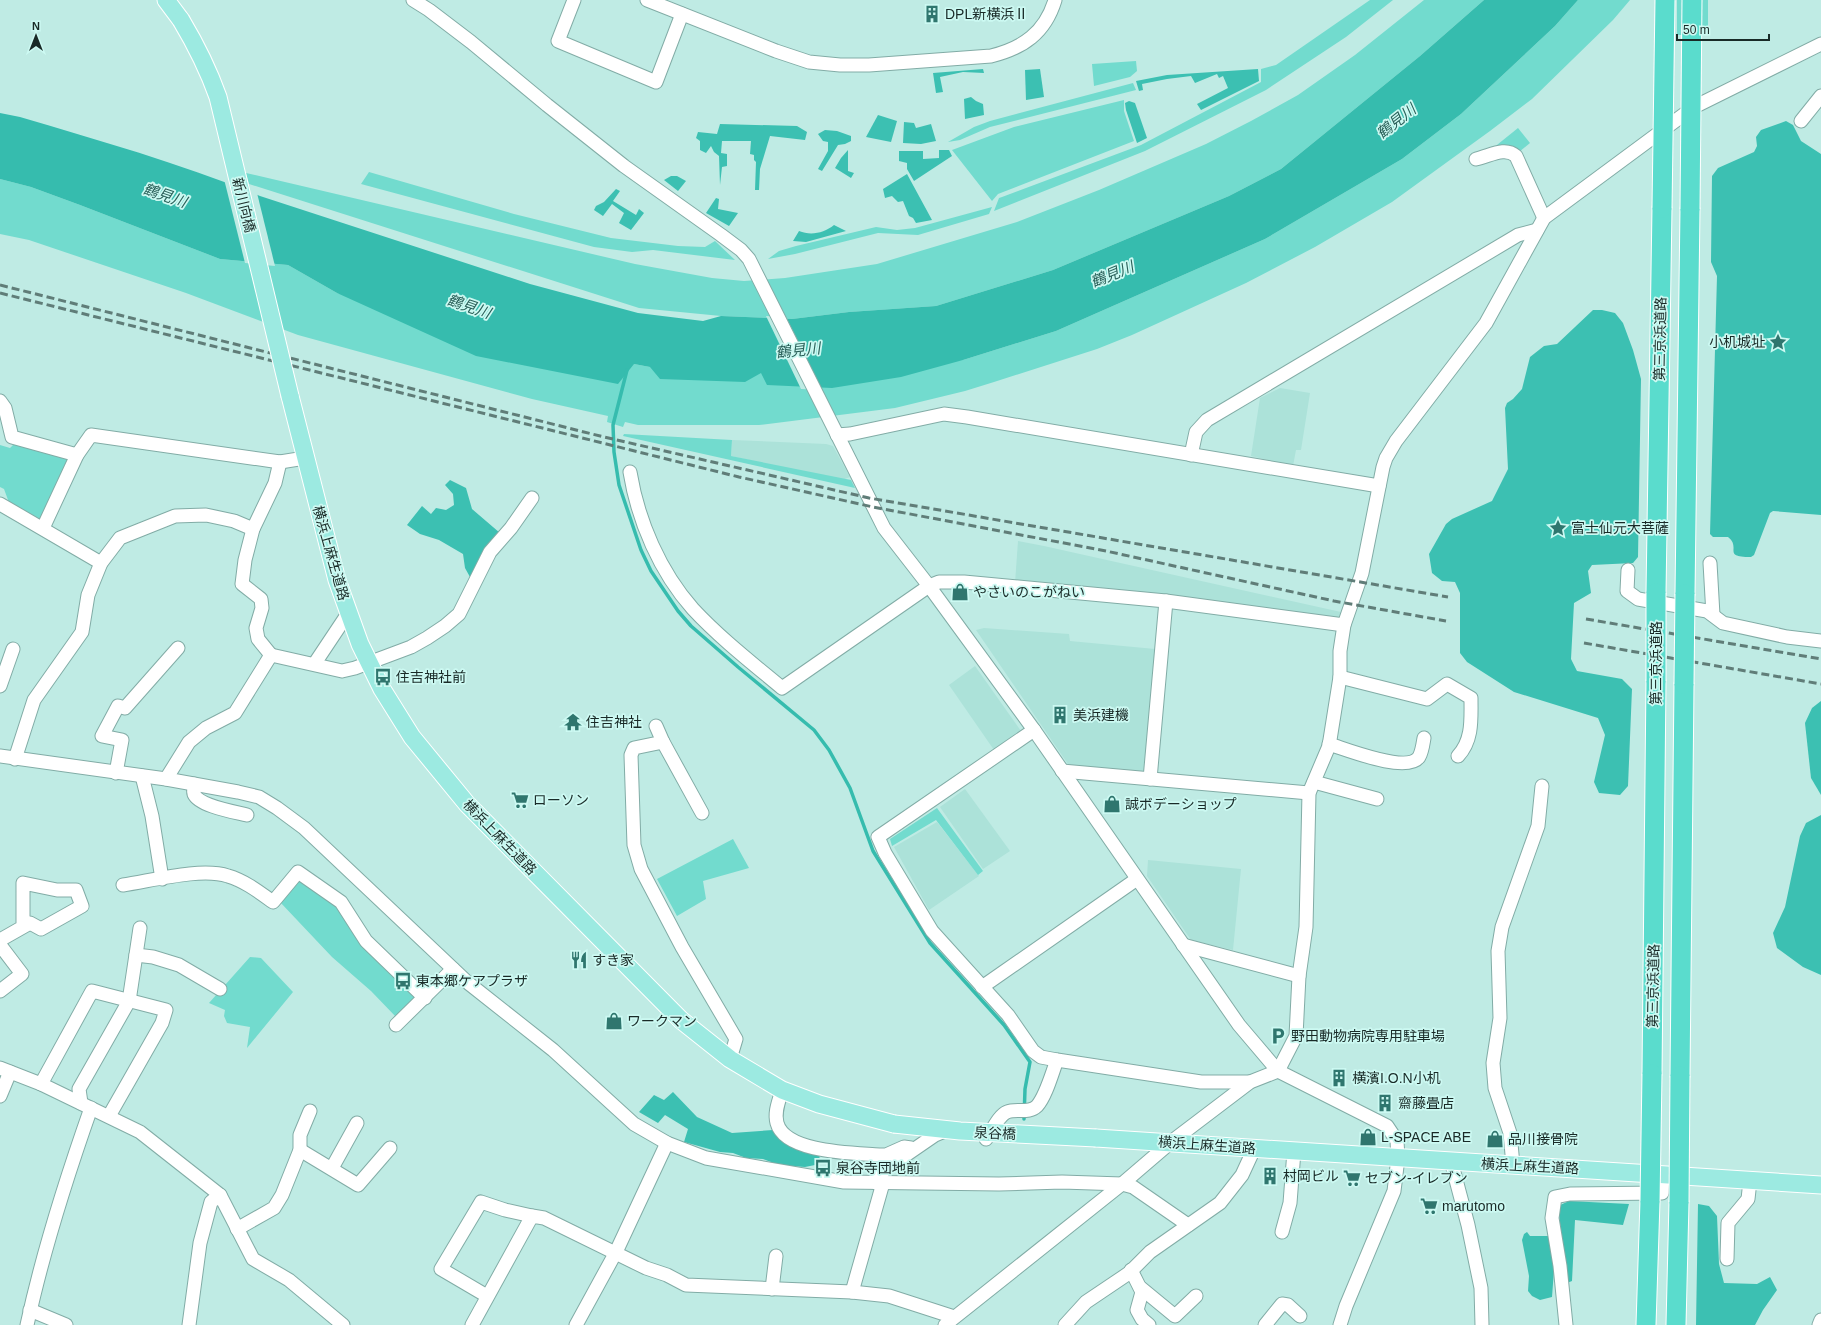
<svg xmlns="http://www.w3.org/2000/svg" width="1821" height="1325" viewBox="0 0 1821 1325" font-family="Helvetica,'Noto Sans JP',sans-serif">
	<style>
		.built { fill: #ace2d9 }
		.green { fill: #72dbce }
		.forest { fill: #3cc0b2 }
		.water { fill: #36bcae }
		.pier { fill: #bfebe4 }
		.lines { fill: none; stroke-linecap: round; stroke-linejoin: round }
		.stream { stroke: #36bcae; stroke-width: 3.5 }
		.minor-casing { stroke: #82aca6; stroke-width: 15 }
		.major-casing { stroke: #fff; stroke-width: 19 }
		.highway-casing { stroke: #fff; stroke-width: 21 }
		.minor { stroke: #fff; stroke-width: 13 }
		.major { stroke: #9ceae1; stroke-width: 17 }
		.highway { stroke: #5adccd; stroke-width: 19 }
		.rail { stroke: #607d78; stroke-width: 3; stroke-dasharray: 8 4; stroke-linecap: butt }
		.major-bridge-casing { stroke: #fff; stroke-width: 19; stroke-linecap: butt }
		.highway-bridge-casing { stroke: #fff; stroke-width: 21; stroke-linecap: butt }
		.major-bridge { stroke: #9ceae1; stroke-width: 17 }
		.highway-bridge { stroke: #5adccd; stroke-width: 19 }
		.labels { text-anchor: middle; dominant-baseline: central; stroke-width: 3.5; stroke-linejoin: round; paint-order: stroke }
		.poi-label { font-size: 14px; fill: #192a27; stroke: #ccf9f2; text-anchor: start }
		.street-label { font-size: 14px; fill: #192a27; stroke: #ccf9f2 }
		.water-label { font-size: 15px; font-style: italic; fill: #295f58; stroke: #ccf9f2 }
	</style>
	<rect width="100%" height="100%" fill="#bfebe4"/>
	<!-- built -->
	<g class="built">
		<polygon points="1280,388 1310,393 1301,450 1296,450 1293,466 1251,456 1260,398"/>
		<polygon points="732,440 826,444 833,446 850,477 842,480 731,456"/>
		<polygon points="1018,541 1044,546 1341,612 1337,620 1015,583"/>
		<polygon points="984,628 1069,634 1070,641 1155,649 1144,772 1070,767 976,630"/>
		<polygon points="975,666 1021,731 994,750 949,685"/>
		<polygon points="965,789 1010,851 983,869 940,807"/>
		<polygon points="937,822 979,876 929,910 894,847"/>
		<polygon points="1148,860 1241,869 1233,950 1191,940 1147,876"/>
	</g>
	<!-- green -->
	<g class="green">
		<polygon points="1370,0 1393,0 1346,37 1266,90 1145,151 994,211 999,198 1002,197 1141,145 1261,82 1261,69 1276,65"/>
		<polygon points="1424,0 1484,0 1420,56 1281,169 1229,196 1053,270 936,306 849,312 792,319 721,316 639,308 249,184 246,173 635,264 712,278 744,281 785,278 877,264 1017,222 1099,190 1206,144 1251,121 1298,95 1355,55"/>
		<polygon points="1578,0 1630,0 1613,20 1532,99 1490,131 1392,202 1315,247 1246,283 1132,335 1097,349 994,382 965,391 895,408 759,425 638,425 625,422 623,427 607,422 608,416 532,399 298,335 186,293 29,240 0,234 0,179 31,187 80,205 220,259 288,265 337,293 634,364 650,367 761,373 963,360 1056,331 1265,239 1402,159 1461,114 1555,26"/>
		<rect x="1677" y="0" width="31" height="35"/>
		<polygon points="1136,61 1137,71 1130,77 1094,86 1092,64"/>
		<polygon points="1133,83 1136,90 990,127 960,140 948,142 974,127 990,121"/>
		<polygon points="1124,100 1124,111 1134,141 998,194 992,201 952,150 1014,127"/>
		<polygon points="1518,128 1530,143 1519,152 1487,153"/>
		<polygon points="369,172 514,214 611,238 678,246 705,247 715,241 735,260 653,250 632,252 594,247 361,184"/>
		<polygon points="992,207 989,214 918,235 878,233 795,254 768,259 779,251 796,246 876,227 897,230 915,228"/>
		<polygon points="624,434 732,440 731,456 851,480 855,488 623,436"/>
		<polygon points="15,443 70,460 42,518 38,519 11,508 4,489 0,487 0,445 10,448"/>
		<polygon points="937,808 983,871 978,875 936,820 892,846 890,839"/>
		<polygon points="733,839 749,868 703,881 706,899 677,916 657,879"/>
		<polygon points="298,880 337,907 417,997 397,1018 371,991 332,957 280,902"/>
		<polygon points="250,957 261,958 293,992 247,1048 250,1027 227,1023 224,1016 225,1010 209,1003"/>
	</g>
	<!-- forest -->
	<g class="forest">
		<polygon points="983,69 984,73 963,72 940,77 943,92 936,93 933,73"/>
		<polygon points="1040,69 1044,97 1026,100 1025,70"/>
		<polygon points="1258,69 1259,81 1201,110 1197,104 1228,88 1223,76 1219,78 1217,74 1195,83 1191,76 1167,79 1142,84 1143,90 1139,91 1136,81 1167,75"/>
		<polygon points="971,97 976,101 983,104 984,115 965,119 964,99"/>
		<polygon points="1129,101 1135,103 1147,138 1137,143 1126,110 1125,103"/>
		<polygon points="878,115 897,121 891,142 866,137"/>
		<path d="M1786,121L1793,125L1801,141L1821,154V515L1773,511L1770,513L1754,555L1751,557C1721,557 1742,548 1728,537H1713L1710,534L1717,276L1711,262L1712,176L1718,168L1754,152L1757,146L1756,137L1761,130Z"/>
		<polygon points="904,122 914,123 916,128 931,124 936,141 921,144 903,143"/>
		<polygon points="720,124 797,126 807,132 805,140 770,136 760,169 759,190 755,190 756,162 754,160 754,155 750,154 751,141 722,141 721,153 727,154 727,166 722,167 720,185 719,156 714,152 711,146 706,153 700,150 700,141 696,138 698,132 717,134"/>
		<polygon points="825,130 837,131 851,136 851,141 845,144 838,145 822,171 818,169 828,151 828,142 823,141 818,134"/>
		<polygon points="848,150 848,171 854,173 851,178 835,168 841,158"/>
		<polygon points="939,150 949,150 952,156 914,181 907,169 907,163 899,161 899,151 923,151 923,159 939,158"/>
		<polygon points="907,174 932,220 916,223 913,218 909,216 903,201 898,202 892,196 885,198 883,189"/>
		<polygon points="671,176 677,176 686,181 678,191 664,180"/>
		<polygon points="616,189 620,191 613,201 636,215 639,209 644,213 631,230 619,223 624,213 612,204 603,216 594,210 596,206 604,202"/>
		<polygon points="716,198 719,199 718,209 738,213 729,226 706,213"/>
		<path d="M834,225L846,231L806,242L793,241L799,231C811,236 824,233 834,225Z"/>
		<polygon points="1593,310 1602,310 1615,313 1623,323 1633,350 1641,379 1638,557 1633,563 1592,565 1588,571 1591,593 1574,603 1571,659 1577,671 1622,679 1632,689 1628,786 1620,795 1599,793 1594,782 1605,735 1598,718 1514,692 1467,662 1460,653 1460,593 1455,582 1442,581 1432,573 1429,554 1446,524 1452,519 1492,501 1508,469 1505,408 1507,403 1513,399 1522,389 1530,357 1544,346 1557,344"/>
		<polygon points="450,480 466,488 472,509 500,533 470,577 465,568 463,554 439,540 420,534 407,525 422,506 431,514 436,508 446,510 454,505 453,494 445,485"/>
		<polygon points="1821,701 1821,795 1811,778 1805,723 1812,708"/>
		<polygon points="1821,815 1821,975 1803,967 1777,948 1773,933 1785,907 1800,836 1806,823"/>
		<polygon points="673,1092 697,1117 732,1133 773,1130 790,1146 819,1151 820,1164 805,1167 779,1165 763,1159 746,1158 733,1153 720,1152 684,1142 688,1129 665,1115 658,1123 639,1112 654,1095 664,1100"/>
		<polygon points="1569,1201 1629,1204 1623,1225 1575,1220 1572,1281 1567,1283 1558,1206"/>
		<polygon points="1698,1204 1709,1206 1717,1216 1719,1264 1724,1283 1757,1284 1770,1277 1777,1290 1763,1310 1755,1325 1696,1325"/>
		<polygon points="1527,1232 1530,1236 1549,1236 1554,1270 1552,1297 1540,1300 1532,1296 1528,1291 1529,1276 1522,1240 1524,1234"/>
	</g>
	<!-- water -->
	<path class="water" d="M1484,0H1578L1555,26L1461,114L1402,159L1265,239L1056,331L963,360L901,377L832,388L767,385L761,373L745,382L660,379L650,367L634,364L618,384L476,356L337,293L288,265L220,259L80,205L31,187L0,179V113L20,117C101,141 182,164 260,196L530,284L638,313L703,321L721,316L792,319L849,312L936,306L1053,270L1229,196L1281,169L1420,56Z"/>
	<!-- pier -->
	<g class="pier">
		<polygon points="224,179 257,193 275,266 245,263"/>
		<polygon points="766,316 786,317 822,390 801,389"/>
	</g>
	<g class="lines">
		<!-- stream -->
		<polyline class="stream" points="627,370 613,425 614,452 619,485 641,550 651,571 678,611 691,626 738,667 814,730 829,750 850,788 873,851 930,943 1004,1025 1030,1062 1025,1089 1024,1119"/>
		<!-- minor casing -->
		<g class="minor-casing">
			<g id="minor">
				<polyline points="413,0 429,10 471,42 547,105 624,166 721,235 741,250 749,259 884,528 929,586 1034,730 1239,1025 1278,1071 1387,1126 1397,1141 1398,1158 1394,1191 1346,1306 1340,1325"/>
				<polyline points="574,0 558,41 656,82 682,14"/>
				<path d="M647,0L776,51L809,62L840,65H869L991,56C1023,48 1045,33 1055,0"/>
				<polyline points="1801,121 1821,96"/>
				<path d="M1476,159C1490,156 1505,146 1516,156L1544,218"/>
				<polyline points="0,401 5,408 12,437 77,455"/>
				<polyline points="837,435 850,434 944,414 967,417 1379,486"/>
				<polyline points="1191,455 1196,432 1207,420 1518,235 1537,230"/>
				<path d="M630,472C638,521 660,572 693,609C720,638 752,663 782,688L929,586L939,582H964L1166,601L1344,625"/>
				<polyline points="0,504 101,563"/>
				<polyline points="43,528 77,455 91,435 280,462 305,458"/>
				<polyline points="1710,563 1713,615"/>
				<polyline points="1628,570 1627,591 1638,599 1707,611 1723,623 1787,637 1821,641"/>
				<polyline points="271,655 342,671 355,668 411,647 427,638 445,626 459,614 490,552 511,528 532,498"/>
				<polyline points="315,663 349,612"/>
				<path d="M1340,677L1427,699L1447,684L1471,698C1471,719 1473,740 1458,756"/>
				<polyline points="0,686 13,649"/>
				<polyline points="656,726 663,742 702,813"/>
				<polyline points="1034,730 878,837 885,853 932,931 1008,1015 1033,1051 1041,1057 1057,1060 1201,1082 1250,1082"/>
				<polyline points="663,742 634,748 631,755 634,845 641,869 682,947 736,1039 730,1059"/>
				<path d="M1329,744C1346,749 1407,774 1419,757C1422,752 1423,744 1424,738"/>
				<polyline points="0,756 166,779 238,792 259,797 277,808 304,828 467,982 553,1050 634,1124 667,1143 706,1158 844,1182 999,1184 1062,1182 1122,1184 1133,1187 1188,1225"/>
				<polyline points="15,759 34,700 82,632 88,595 101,563 120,538 175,516 206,515 234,521 253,529"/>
				<polyline points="1062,771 1309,793"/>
				<polyline points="116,773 122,740 102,736 118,706 125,708 178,648"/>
				<polyline points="142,776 152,816 162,879"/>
				<polyline points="166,779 189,742 206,728 235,713 271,655 258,639 256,628 262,608 261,599 242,584 245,560 253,529 275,483 280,462"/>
				<polyline points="1150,779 1166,601"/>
				<polyline points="1314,782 1377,799"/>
				<path d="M194,784C194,787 193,791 194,794C199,806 235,812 247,815"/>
				<path d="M123,885C151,881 201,867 228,876C245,881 259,892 273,902L298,872L341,902L366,941L425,998"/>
				<polyline points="0,940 30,923 41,929 82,906 76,890 57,890 23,883 23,926"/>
				<polyline points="0,945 22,974 0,991"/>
				<polyline points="1183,945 1299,976"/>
				<polyline points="136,955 153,957 179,965 220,989"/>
				<polyline points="982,987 1137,879"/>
				<polyline points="396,1025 453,969"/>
				<polyline points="0,1068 41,1084 140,1132 220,1195 253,1259 289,1280 343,1325"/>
				<polyline points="41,1084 92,991 166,1010 162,1023 109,1116"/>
				<path d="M782,1090C779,1101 774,1112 777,1123C785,1153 854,1153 879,1155H886L904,1147L911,1148"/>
				<polyline points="0,1096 10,1072"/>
				<polyline points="81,1103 79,1089 129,1001 140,928"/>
				<path d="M986,1139C992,1131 999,1115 1007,1112C1016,1108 1029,1114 1037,1106C1046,1096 1052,1073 1057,1060"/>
				<polyline points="300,1150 358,1185 390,1148"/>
				<polyline points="1451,1161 1468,1225 1481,1288 1482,1325"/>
				<polyline points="1513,1165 1510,1133 1495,1088 1493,1063 1500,1018 1498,951 1502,927 1538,826 1542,786"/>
				<polyline points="332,1168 357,1123"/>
				<polyline points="876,1183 880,1175 887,1168 935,1135 947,1130"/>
				<polyline points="237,1229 274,1208 282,1195 300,1150 300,1135 310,1111"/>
				<polyline points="1282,1232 1290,1203 1294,1151"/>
				<polyline points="1727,1259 1728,1223 1748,1199 1750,1181"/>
				<polyline points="1131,1270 1142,1292 1137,1310 1142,1319 1149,1325"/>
				<polyline points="1141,1288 1175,1316 1196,1296"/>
				<polyline points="772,1289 776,1256"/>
				<polyline points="852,1292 883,1183"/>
				<polyline points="487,1296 441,1269 481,1202 505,1210 532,1216"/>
				<polyline points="30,1310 66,1325"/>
				<path d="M27,1325C43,1251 66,1179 91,1108"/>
				<polyline points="189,1325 200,1243 211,1202 220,1195"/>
				<polyline points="472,1325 532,1216 544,1218 646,1268 667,1275 686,1285 852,1292 889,1296 954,1317"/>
				<polyline points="576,1325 616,1252 667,1143"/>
				<polyline points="945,1325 1122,1184 1171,1142 1250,1082 1278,1071 1296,1036 1299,976 1306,927 1309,793 1329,746 1340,677 1340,651 1344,625 1362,573 1383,467 1386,458 1396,441 1486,323 1544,218 1694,107 1821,44"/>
				<polyline points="1065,1325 1086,1302 1129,1273 1150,1252 1220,1203 1242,1175 1254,1149"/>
				<polyline points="1265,1325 1282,1304 1288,1305 1300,1316"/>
				<polyline points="1566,1325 1560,1266 1552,1218 1555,1197 1570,1194 1662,1193 1663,1174"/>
				<polyline points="1819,1325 1821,1320"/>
			</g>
		</g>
		<!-- major casing -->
		<g class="major-casing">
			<g id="major">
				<polyline points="166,0 181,20"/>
				<polyline points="290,396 337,580 360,644 382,689 412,737 467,804 681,1020 730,1059 782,1090 819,1104 894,1124"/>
				<polyline points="1096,1138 1821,1185"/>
			</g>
		</g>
		<!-- highway casing -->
		<g class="highway-casing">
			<g id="highway">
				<polyline points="1656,593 1662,208"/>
				<polyline points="1685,594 1690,209"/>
				<polyline points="1652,1074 1656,681"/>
				<polyline points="1680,1076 1684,684"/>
				<polyline points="1646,1325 1650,1201"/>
				<polyline points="1676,1325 1679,1202"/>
			</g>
		</g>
		<!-- minor -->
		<use href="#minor" class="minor"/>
		<!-- major -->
		<use href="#major" class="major"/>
		<!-- highway -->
		<use href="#highway" class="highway"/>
		<!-- rail -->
		<g class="rail">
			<polyline points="0,285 604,437 869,498 1448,597"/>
			<polyline points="0,293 739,477 873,507 1106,551 1334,601 1446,621"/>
			<polyline points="1586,619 1821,659"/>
			<polyline points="1584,643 1821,684"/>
		</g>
		<!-- major-bridge casing -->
		<g class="major-bridge-casing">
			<g id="major-bridge">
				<path d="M181,20C196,45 208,69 218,97L290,396"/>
				<polyline points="894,1124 960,1131 1096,1138"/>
			</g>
		</g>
		<!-- highway-bridge casing -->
		<g class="highway-bridge-casing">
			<g id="highway-bridge">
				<polyline points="1662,208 1665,0"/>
				<polyline points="1690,209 1692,0"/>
				<polyline points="1656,593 1656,681"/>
				<polyline points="1684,684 1685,594"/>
				<polyline points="1650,1201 1652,1074"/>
				<polyline points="1679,1202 1680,1076"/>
			</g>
		</g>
		<!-- major-bridge -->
		<use href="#major-bridge" class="major-bridge"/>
		<!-- highway-bridge -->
		<use href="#highway-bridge" class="highway-bridge"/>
	</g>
	<!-- icons -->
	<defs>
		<g id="building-bare" transform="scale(1.38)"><path d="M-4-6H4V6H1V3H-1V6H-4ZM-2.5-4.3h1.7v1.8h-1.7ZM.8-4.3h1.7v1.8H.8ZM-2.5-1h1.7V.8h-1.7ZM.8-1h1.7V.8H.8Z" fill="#2f766e" stroke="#ccf9f2" stroke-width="2.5" paint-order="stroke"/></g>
		<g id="sight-bare" transform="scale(1.38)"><path d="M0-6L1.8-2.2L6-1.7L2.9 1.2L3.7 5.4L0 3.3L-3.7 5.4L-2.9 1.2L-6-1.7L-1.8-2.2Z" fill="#2f766e" stroke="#ccf9f2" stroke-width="2.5" paint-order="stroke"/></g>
		<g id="shop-bare" transform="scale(1.38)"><path d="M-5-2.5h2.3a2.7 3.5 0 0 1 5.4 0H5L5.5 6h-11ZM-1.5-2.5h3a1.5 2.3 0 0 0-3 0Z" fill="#2f766e" stroke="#ccf9f2" stroke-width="2.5" paint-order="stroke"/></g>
		<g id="bus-bare" transform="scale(1.38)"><path d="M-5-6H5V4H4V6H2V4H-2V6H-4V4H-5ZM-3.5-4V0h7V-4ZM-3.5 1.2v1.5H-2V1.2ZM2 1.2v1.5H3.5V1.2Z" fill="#2f766e" stroke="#ccf9f2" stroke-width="2.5" paint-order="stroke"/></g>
		<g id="temple-bare" transform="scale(1.38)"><path d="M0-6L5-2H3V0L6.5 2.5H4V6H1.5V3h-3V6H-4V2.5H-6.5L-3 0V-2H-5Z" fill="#2f766e" stroke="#ccf9f2" stroke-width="2.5" paint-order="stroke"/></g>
		<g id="supermarket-bare" transform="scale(1.38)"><path d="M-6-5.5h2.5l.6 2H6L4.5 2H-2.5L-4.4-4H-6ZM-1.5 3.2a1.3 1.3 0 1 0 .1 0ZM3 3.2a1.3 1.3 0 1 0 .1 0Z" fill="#2f766e" stroke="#ccf9f2" stroke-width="2.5" paint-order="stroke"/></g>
		<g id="restaurant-bare" transform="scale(1.38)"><path d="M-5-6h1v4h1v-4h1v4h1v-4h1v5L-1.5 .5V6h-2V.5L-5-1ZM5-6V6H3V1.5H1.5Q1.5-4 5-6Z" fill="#2f766e" stroke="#ccf9f2" stroke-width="2.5" paint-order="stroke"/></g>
		<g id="parking-bare" transform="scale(1.38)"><path d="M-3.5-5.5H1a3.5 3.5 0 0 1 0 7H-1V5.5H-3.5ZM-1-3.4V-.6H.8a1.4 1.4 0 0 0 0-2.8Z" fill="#2f766e" stroke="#ccf9f2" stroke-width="2.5" paint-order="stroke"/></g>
	</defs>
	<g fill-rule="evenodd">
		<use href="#building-bare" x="932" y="14"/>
		<use href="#sight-bare" x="1778" y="342"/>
		<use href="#sight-bare" x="1558" y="528"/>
		<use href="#shop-bare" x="960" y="592"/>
		<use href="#bus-bare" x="383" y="677"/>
		<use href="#building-bare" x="1060" y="715"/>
		<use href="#temple-bare" x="573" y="722"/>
		<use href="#supermarket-bare" x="520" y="800"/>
		<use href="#shop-bare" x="1112" y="804"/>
		<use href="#restaurant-bare" x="579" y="960"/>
		<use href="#bus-bare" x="403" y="981"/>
		<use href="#shop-bare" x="614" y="1021"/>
		<use href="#parking-bare" x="1278" y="1036"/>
		<use href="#building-bare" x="1339" y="1078"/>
		<use href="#building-bare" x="1385" y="1103"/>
		<use href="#shop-bare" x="1368" y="1137"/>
		<use href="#shop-bare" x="1495" y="1139"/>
		<use href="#bus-bare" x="823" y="1168"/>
		<use href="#building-bare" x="1270" y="1176"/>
		<use href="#supermarket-bare" x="1352" y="1178"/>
		<use href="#supermarket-bare" x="1429" y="1206"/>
	</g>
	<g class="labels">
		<!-- poi labels -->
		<g class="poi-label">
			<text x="945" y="14">DPL新横浜Ⅱ</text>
			<text x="1765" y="342" text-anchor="end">小机城址</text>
			<text x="1571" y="528">富士仙元大菩薩</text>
			<text x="973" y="592">やさいのこがねい</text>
			<text x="396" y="677">住吉神社前</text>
			<text x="1073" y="715">美浜建機</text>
			<text x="586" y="722">住吉神社</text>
			<text x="533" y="800">ローソン</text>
			<text x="1125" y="804">誠ボデーショップ</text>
			<text x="592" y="960">すき家</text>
			<text x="416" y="981">東本郷ケアプラザ</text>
			<text x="627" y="1021">ワークマン</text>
			<text x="1291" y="1036">野田動物病院専用駐車場</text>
			<text x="1352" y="1078">横濱I.O.N小机</text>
			<text x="1398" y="1103">齋藤畳店</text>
			<text x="1381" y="1137">L-SPACE ABE</text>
			<text x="1508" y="1139">品川接骨院</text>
			<text x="836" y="1168">泉谷寺団地前</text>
			<text x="1283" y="1176">村岡ビル</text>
			<text x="1365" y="1178">セブン-イレブン</text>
			<text x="1442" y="1206">marutomo</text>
		</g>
		<!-- street labels -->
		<g class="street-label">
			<text transform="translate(244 205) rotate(76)">新川向橋</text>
			<text transform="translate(1660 339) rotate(-89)">第三京浜道路</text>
			<text transform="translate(331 553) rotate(74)">横浜上麻生道路</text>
			<text transform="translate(1656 663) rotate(-90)">第三京浜道路</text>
			<text transform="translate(500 837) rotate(46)">横浜上麻生道路</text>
			<text transform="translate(1653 986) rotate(-89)">第三京浜道路</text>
			<text transform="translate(995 1133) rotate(3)">泉谷橋</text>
			<text transform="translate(1207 1145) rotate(4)">横浜上麻生道路</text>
			<text transform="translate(1530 1166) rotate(3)">横浜上麻生道路</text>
		</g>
		<!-- water labels -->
		<g class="water-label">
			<text transform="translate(1396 121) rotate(-38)">鶴見川</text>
			<text transform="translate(165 195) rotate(19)">鶴見川</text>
			<text transform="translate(1112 274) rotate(-22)">鶴見川</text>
			<text transform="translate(469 306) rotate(19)">鶴見川</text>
			<text transform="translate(798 350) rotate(-6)">鶴見川</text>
		</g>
	</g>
	<!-- north arrow -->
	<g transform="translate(36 36)" stroke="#ccf9f2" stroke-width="3" paint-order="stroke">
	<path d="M0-3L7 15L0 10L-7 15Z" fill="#192a27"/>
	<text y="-6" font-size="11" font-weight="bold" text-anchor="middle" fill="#192a27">N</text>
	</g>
	<!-- scale -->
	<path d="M1677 34v6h92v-6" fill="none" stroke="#192a27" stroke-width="2"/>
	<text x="1683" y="34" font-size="12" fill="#192a27" stroke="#ccf9f2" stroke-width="3" paint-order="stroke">50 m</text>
</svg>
